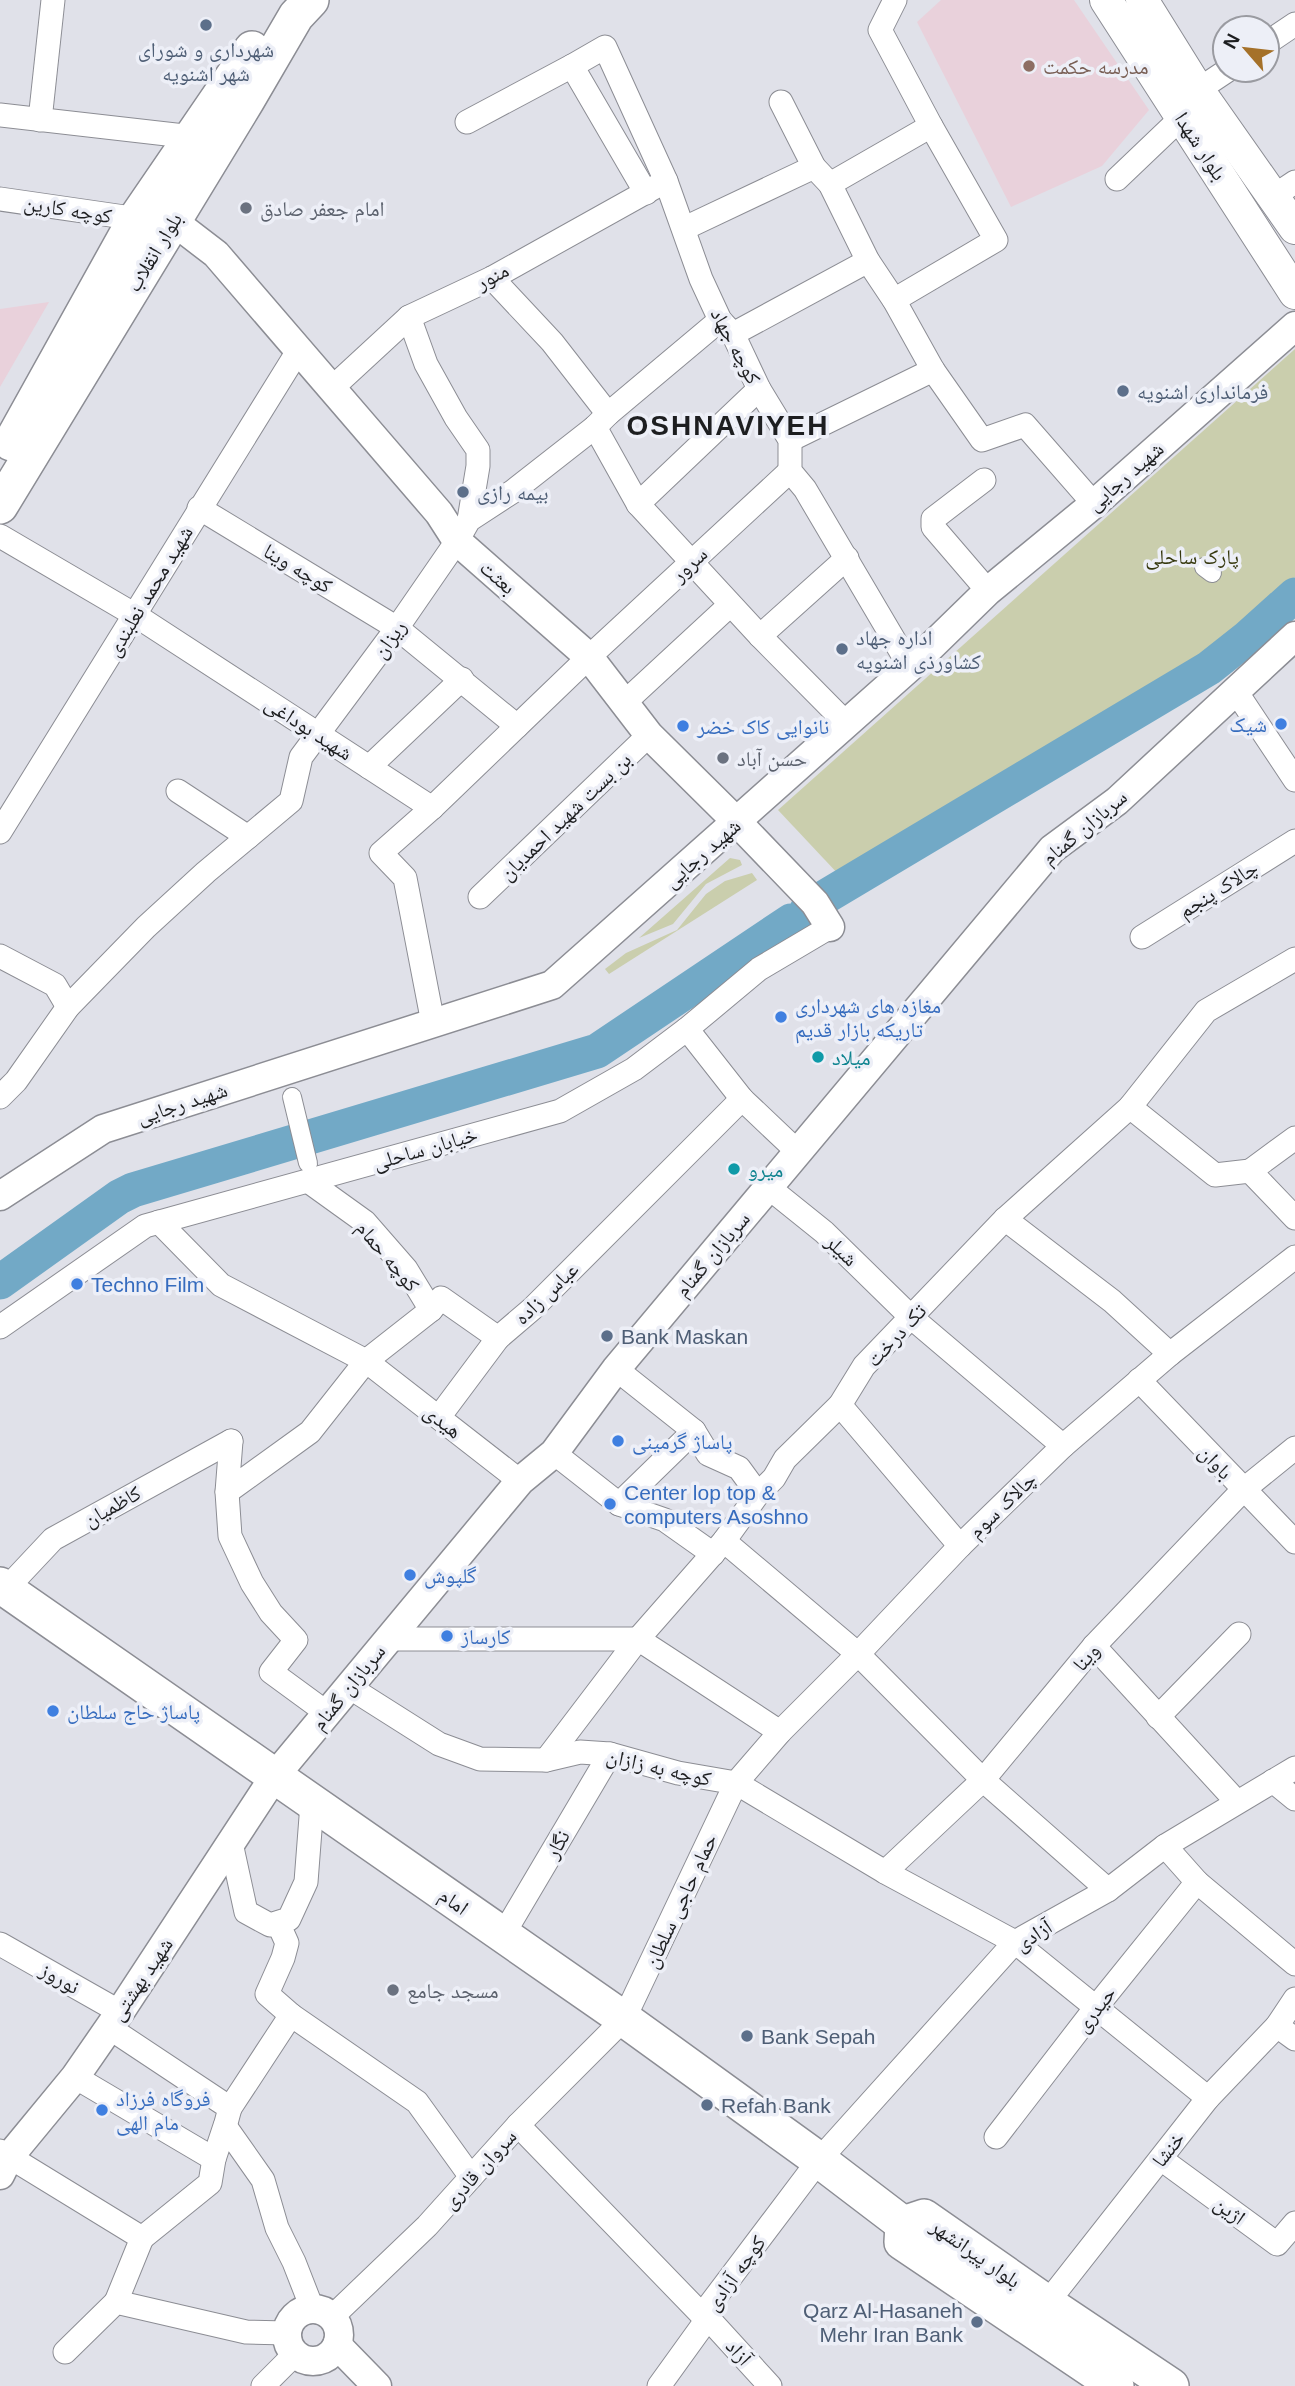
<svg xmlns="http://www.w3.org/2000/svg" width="1295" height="2386" viewBox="0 0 1295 2386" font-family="Helvetica,'Noto Naskh Arabic',sans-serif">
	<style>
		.education { fill: #e9d1db }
		.green { fill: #cacead }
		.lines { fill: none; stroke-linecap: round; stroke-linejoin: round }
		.river { stroke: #72a9c6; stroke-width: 35 }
		.pedestrian-casing { stroke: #8c8d94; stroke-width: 20 }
		.minor-casing { stroke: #8c8d94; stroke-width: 25 }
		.tertiary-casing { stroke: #8c8d94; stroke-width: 31 }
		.secondary-casing { stroke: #8c8d94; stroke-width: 34 }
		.primary-casing { stroke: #8c8d94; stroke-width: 38 }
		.pedestrian { stroke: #fff; stroke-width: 18 }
		.minor { stroke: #fff; stroke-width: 23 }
		.tertiary { stroke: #fff; stroke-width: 28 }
		.secondary { stroke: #fff; stroke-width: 32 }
		.primary { stroke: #fff; stroke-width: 35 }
		.service-dot { fill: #5c6f8a; stroke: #edeff7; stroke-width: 2.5 }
		.education-dot { fill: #8d6e63; stroke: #edeff7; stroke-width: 2.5 }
		.worship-dot { fill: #6b7280; stroke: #edeff7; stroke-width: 2.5 }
		.shop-dot { fill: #3f7fe0; stroke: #edeff7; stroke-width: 2.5 }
		.culture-dot { fill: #0f9aa8; stroke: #edeff7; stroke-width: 2.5 }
		.labels { text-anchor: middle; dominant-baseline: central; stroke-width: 7; stroke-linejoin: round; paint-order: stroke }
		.service-label { font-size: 21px; fill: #4e5e75; stroke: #edeff7; text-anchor: start }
		.education-label { font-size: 21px; fill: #785e54; stroke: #edeff7; text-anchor: start }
		.street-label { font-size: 21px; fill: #1d1e20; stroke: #edeff7 }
		.worship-label { font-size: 21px; fill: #5b616d; stroke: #edeff7; text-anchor: start }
		.park-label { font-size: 21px; fill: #35370d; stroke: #edeff7 }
		.shop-label { font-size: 21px; fill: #366cbe; stroke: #edeff7; text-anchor: start }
		.culture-label { font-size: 21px; fill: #0d838f; stroke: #edeff7; text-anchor: start }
		.district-label { font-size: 28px; font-weight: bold; letter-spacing: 2px; fill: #1d1e20; stroke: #edeff7 }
	</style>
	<rect width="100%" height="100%" fill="#e0e1e9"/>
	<!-- education -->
	<g class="education">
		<polygon points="941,0 1074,0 1149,110 1102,166 1011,207 917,22"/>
		<polygon points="49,302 0,387 0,309"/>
	</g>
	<!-- green -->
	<g class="green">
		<polygon points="1295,349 1295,577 1256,615 1182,672 840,876 778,810"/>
		<polygon points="730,858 740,860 742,865 706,884 673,924 639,938"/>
		<polygon points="752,873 757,880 609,974 605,969 626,953 677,930 706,894 725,881"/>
	</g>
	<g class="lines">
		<!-- river -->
		<g class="river">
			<polyline points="807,910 815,903 1209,668 1247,638 1295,595"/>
			<polyline points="0,1282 119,1197 133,1190 597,1051 791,921"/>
		</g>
		<!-- pedestrian casing -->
		<g class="pedestrian-casing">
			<g id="pedestrian">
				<polyline points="1204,567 1212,573"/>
				<polyline points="292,1097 308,1163"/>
			</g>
		</g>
		<!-- minor casing -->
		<g class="minor-casing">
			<g id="minor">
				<polyline points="1267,43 1295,24"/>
				<polyline points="572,66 605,47 666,181 701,279 720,320 733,334 759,389 790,440 790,471 805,489 910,667"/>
				<polyline points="781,102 814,167 830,184 868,261 894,300 933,370 982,440 1025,425 1094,504"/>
				<polyline points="0,115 193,137"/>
				<polyline points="40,120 53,0"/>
				<polyline points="467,122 572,66 646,193"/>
				<polyline points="1117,179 1182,117 1198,90 1228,70"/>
				<polyline points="830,184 931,126"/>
				<polyline points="1274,196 1295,182"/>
				<polyline points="0,199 145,220"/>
				<polyline points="685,228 814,167"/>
				<polyline points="492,278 552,342 608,414"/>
				<polyline points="894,300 996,240 931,126 880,30 895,0"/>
				<polyline points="409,317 426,364 456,418 478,450 478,466 469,520"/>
				<polyline points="733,334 868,261"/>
				<polyline points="331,389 409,317 492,278 666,181"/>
				<polyline points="595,427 638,504 760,636 846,723"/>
				<polyline points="790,440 933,370"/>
				<polyline points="984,480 933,519 933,527 988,591"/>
				<polyline points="638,504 759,389"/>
				<polyline points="199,508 397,628 517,726"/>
				<polyline points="0,536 135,615 432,808"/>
				<polyline points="760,636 847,558"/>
				<polyline points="1235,690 1295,780"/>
				<polyline points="624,703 730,605"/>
				<polyline points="369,767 462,679"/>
				<polyline points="178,791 248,837"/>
				<polyline points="0,832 298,351"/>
				<polyline points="480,897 649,735"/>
				<polyline points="1142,937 1295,841"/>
				<polyline points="0,956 55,985 68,1007"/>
				<polyline points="433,1023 405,878 381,853 432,808 589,657 790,471"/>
				<polyline points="687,1029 742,1099 798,1152"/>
				<polyline points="0,1097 16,1081 68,1007 146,927 206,872 291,801 301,757 397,628 457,541 469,520 512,492 595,427 608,414 720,320"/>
				<polyline points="1130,1107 1215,1175 1250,1171 1295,1218"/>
				<polyline points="1250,1171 1295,1138"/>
				<polyline points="308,1181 365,1222 406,1269 431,1310"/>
				<polyline points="768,1187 824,1232 912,1318 1063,1446"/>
				<polyline points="1005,1219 1112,1301 1170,1354"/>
				<polyline points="159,1222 221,1285 366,1361 431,1310 441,1298 498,1338 532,1309 742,1099"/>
				<polyline points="0,1327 145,1226 560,1111 634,1069 687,1029 759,969 830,927"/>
				<polyline points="616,1369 694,1431 708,1454 739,1468 758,1494"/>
				<polyline points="1139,1380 1295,1542"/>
				<polyline points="840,1405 960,1546"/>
				<polyline points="439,1417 498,1338"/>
				<polyline points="231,1441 227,1492 310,1432 366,1361 520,1481"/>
				<polyline points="554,1453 619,1504 665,1520 713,1554"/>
				<polyline points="227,1492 230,1536 252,1583 271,1613 296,1640 271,1672 327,1713"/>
				<polyline points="619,1504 694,1431"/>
				<polyline points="724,1541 858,1654 983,1780 1108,1890"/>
				<polyline points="6,1589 53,1539 231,1441"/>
				<polyline points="387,1639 638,1639 780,1732"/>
				<polyline points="1094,1646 1237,1802"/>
				<polyline points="349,1687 439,1744 480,1759 546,1760 580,1752 610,1754 678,1773 736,1783 885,1872 1015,1942 1208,2098"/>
				<polyline points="1158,1717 1239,1634"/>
				<polyline points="546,1760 638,1639 724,1541 758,1494 774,1478 785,1459 840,1405 864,1366 1005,1219 1130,1107 1206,1011 1295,959"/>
				<polyline points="1273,1781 1295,1799"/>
				<polyline points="231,1843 246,1912 270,1925 289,1919 306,1882 312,1804"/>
				<polyline points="1165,1846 1197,1882 1295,1964"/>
				<polyline points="885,1872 983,1780 1094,1646 1243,1490 1295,1448"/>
				<polyline points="278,1923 287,1943 283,1958 267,1994 291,2015"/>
				<polyline points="503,1935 610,1754"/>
				<polyline points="0,1944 120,2012"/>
				<polyline points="1277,2026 1295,2039"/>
				<polyline points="108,2027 230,2108 226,2123"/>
				<polyline points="75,2077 214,2159"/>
				<polyline points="230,2108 291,2015 417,2102 471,2177"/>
				<polyline points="518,2125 702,2315"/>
				<polyline points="996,2137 1097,2006 1197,1882"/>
				<polyline points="0,2151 142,2238 116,2302"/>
				<polyline points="1161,2159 1277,2244 1295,2223"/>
				<polyline points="142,2238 210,2183 214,2159 225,2126 263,2180 277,2228 294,2262 312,2308"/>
				<polyline points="1047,2303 1208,2098 1277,2026 1295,1999"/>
				<polyline points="332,2317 427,2226 518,2125 624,2019 736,1783 780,1732 858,1654 960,1546 1063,1446 1170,1354 1295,1257"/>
				<polyline points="708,2318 770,2386"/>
				<polyline points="65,2352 116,2302 246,2332 287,2333"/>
				<polyline points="263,2386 295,2354"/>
				<polyline points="659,2386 708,2318 702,2315 819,2160 1015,1942 1108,1890 1165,1846 1295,1768"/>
			</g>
		</g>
		<!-- tertiary casing -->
		<g class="tertiary-casing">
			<g id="tertiary">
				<polyline points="173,221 216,254 439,513 457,541 589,657 649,735 737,822 815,903 830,927"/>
				<polyline points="0,1196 103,1129 552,985 910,667 988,591 1094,504 1295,326"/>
				<polyline points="0,2175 9,2157 75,2077 120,2012 274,1777 520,1481 554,1453 616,1369 1052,849 1117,801 1295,636"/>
				<circle cx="313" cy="2335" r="26"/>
				<polyline points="337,2345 377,2386"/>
			</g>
		</g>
		<!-- secondary casing -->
		<g class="secondary-casing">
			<g id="secondary">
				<polyline points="1106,0 1295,293"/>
				<polyline points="1142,0 1198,90 1295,228"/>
			</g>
		</g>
		<!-- primary casing -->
		<g class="primary-casing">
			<g id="primary">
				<polyline points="11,443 135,220 252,49"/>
				<polyline points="0,506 247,100 296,16 311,0"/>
				<polyline points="0,1585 624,2019 819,2160 903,2224"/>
				<polyline points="903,2224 924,2217 1047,2303 1171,2386"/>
				<polyline points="903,2224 902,2242 1116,2386"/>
			</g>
		</g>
		<!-- pedestrian -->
		<use href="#pedestrian" class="pedestrian"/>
		<!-- minor -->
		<use href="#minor" class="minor"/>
		<!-- tertiary -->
		<use href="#tertiary" class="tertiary"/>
		<!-- secondary -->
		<use href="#secondary" class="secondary"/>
		<!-- primary -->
		<use href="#primary" class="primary"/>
	</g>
	<!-- markers -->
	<g class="service-dot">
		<circle cx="206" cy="25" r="7"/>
		<circle cx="1123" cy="391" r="7"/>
		<circle cx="463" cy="492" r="7"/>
		<circle cx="842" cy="649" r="7"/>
		<circle cx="607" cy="1336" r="7"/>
		<circle cx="747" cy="2036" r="7"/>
		<circle cx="707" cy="2105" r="7"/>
		<circle cx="977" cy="2322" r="7"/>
	</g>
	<circle class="education-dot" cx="1029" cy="66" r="7"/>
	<g class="worship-dot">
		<circle cx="246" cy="208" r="7"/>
		<circle cx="723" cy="758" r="7"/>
		<circle cx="393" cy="1990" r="7"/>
	</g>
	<g class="shop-dot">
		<circle cx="1281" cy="724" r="7"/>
		<circle cx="683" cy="726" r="7"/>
		<circle cx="781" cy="1017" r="7"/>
		<circle cx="77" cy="1284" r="7"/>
		<circle cx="618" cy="1441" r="7"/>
		<circle cx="610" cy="1504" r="7"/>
		<circle cx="410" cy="1575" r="7"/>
		<circle cx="447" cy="1636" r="7"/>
		<circle cx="53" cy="1711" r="7"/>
		<circle cx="102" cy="2110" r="7"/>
	</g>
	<g class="culture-dot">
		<circle cx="818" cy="1057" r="7"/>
		<circle cx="734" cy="1169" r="7"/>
	</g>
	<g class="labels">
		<!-- service labels -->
		<g class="service-label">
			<text x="206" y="49" text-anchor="middle">شهرداری و شورای<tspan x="206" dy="24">شهر اشنویه</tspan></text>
			<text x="1137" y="391">فرمانداری اشنویه</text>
			<text x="477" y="492">بیمه رازی</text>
			<text x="856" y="637">اداره جهاد<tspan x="856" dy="24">کشاورذی اشنویه</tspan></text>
			<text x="621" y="1336">Bank Maskan</text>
			<text x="761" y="2036">Bank Sepah</text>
			<text x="721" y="2105">Refah Bank</text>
			<text x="963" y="2310" text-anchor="end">Qarz Al-Hasaneh<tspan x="963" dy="24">Mehr Iran Bank</tspan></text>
		</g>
		<!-- education labels -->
		<g class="education-label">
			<text x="1043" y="66">مدرسه حکمت</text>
		</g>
		<!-- street labels -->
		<g class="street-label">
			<text transform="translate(1201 146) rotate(57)">بلوار شهدا</text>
			<text transform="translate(68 209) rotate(9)">کوچه کارین</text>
			<text transform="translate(154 252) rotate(-59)">بلوار انقلاب</text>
			<text transform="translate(492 276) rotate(-28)">منور</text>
			<text transform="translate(736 346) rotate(62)">کوچه جهاد</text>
			<text transform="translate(1125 476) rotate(-41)">شهید رجایی</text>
			<text transform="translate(689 564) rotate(-43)">سرور</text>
			<text transform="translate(298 568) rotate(31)">کوچه وینا</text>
			<text transform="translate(498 577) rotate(41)">بعثت</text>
			<text transform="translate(149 591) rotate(-59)">شهید محمد نعلبندی</text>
			<text transform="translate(389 639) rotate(-54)">ریزان</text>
			<text transform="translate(309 728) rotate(33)">شهید بوداغی</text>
			<text transform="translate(565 816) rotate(-44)">بن بست شهید احمدیان</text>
			<text transform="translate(1084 827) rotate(-40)">سربازان گمنام</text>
			<text transform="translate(702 853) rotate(-41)">شهید رجایی</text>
			<text transform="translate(1218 889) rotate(-32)">چالاک پنجم</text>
			<text transform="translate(182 1103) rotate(-18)">شهید رجایی</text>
			<text transform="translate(425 1148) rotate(-16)">خیابان ساحلی</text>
			<text transform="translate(842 1250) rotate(44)">شیلر</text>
			<text transform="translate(712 1254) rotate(-50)">سربازان گمنام</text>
			<text transform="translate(388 1256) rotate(50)">کوچه حمام</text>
			<text transform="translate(546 1293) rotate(-44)">عباس زاده</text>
			<text transform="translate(896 1335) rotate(-47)">تک درخت</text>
			<text transform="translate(443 1421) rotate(38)">هیدی</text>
			<text transform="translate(1216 1462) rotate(47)">باوان</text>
			<text transform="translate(1002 1505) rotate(-44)">چالاک سوم</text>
			<text transform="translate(112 1506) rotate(-29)">کاظمیان</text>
			<text transform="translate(1086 1657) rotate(-49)">وینا</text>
			<text transform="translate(348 1687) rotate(-51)">سربازان گمنام</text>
			<text transform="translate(659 1767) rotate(13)">کوچه به زازان</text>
			<text transform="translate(557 1844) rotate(-60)">نگار</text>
			<text transform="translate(454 1901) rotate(35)">امام</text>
			<text transform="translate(680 1901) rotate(-65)">حمام حاجی سلطان</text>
			<text transform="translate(1033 1935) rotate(-33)">آزادی</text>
			<text transform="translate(60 1978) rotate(30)">نوروز</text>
			<text transform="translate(141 1979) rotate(-56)">شهید بهشتی</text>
			<text transform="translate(1095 2009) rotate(-52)">حیدری</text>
			<text transform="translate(1168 2149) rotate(-52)">خنشا</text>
			<text transform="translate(479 2169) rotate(-48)">سروان قادری</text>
			<text transform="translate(1230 2210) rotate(36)">اژین</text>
			<text transform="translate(976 2253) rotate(35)">بلوار پیرانشهر</text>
			<text transform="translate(735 2273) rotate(-54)">کوچه آزادی</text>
			<text transform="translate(739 2352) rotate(48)">آزاد</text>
		</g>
		<!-- worship labels -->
		<g class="worship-label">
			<text x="260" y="208">امام جعفر صادق</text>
			<text x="737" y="758">حسن آباد</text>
			<text x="407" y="1990">مسجد جامع</text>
		</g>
		<!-- park labels -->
		<g class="park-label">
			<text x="1192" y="556">پارک ساحلی</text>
		</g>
		<!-- shop labels -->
		<g class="shop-label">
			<text x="1267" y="724" text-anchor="end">شیک</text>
			<text x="697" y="726">نانوایی کاک خضر</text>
			<text x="795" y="1005">مغازه های شهرداری<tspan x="795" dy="24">تاریکه بازار قدیم</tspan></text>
			<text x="91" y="1284">Techno Film</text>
			<text x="632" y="1441">پاساژ گرمینی</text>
			<text x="624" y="1492">Center lop top &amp;<tspan x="624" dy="24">computers Asoshno</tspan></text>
			<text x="424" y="1575">گلپوش</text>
			<text x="461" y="1636">کارساز</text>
			<text x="67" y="1711">پاساژ حاج سلطان</text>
			<text x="116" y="2098">فروگاه فرزاد<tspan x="116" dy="24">مام الهی</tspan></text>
		</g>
		<!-- culture labels -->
		<g class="culture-label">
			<text x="832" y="1057">میلاد</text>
			<text x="748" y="1169">میرو</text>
		</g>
		<!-- district labels -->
		<g class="district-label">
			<text x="728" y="425">OSHNAVIYEH</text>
		</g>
	</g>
	<!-- north arrow -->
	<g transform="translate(1246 49) rotate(298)"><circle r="33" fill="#edeff7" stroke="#9a9ba1" stroke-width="2"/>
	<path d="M0-5L12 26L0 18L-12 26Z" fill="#a57129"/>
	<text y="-10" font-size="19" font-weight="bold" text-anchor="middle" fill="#1d1e20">N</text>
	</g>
</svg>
